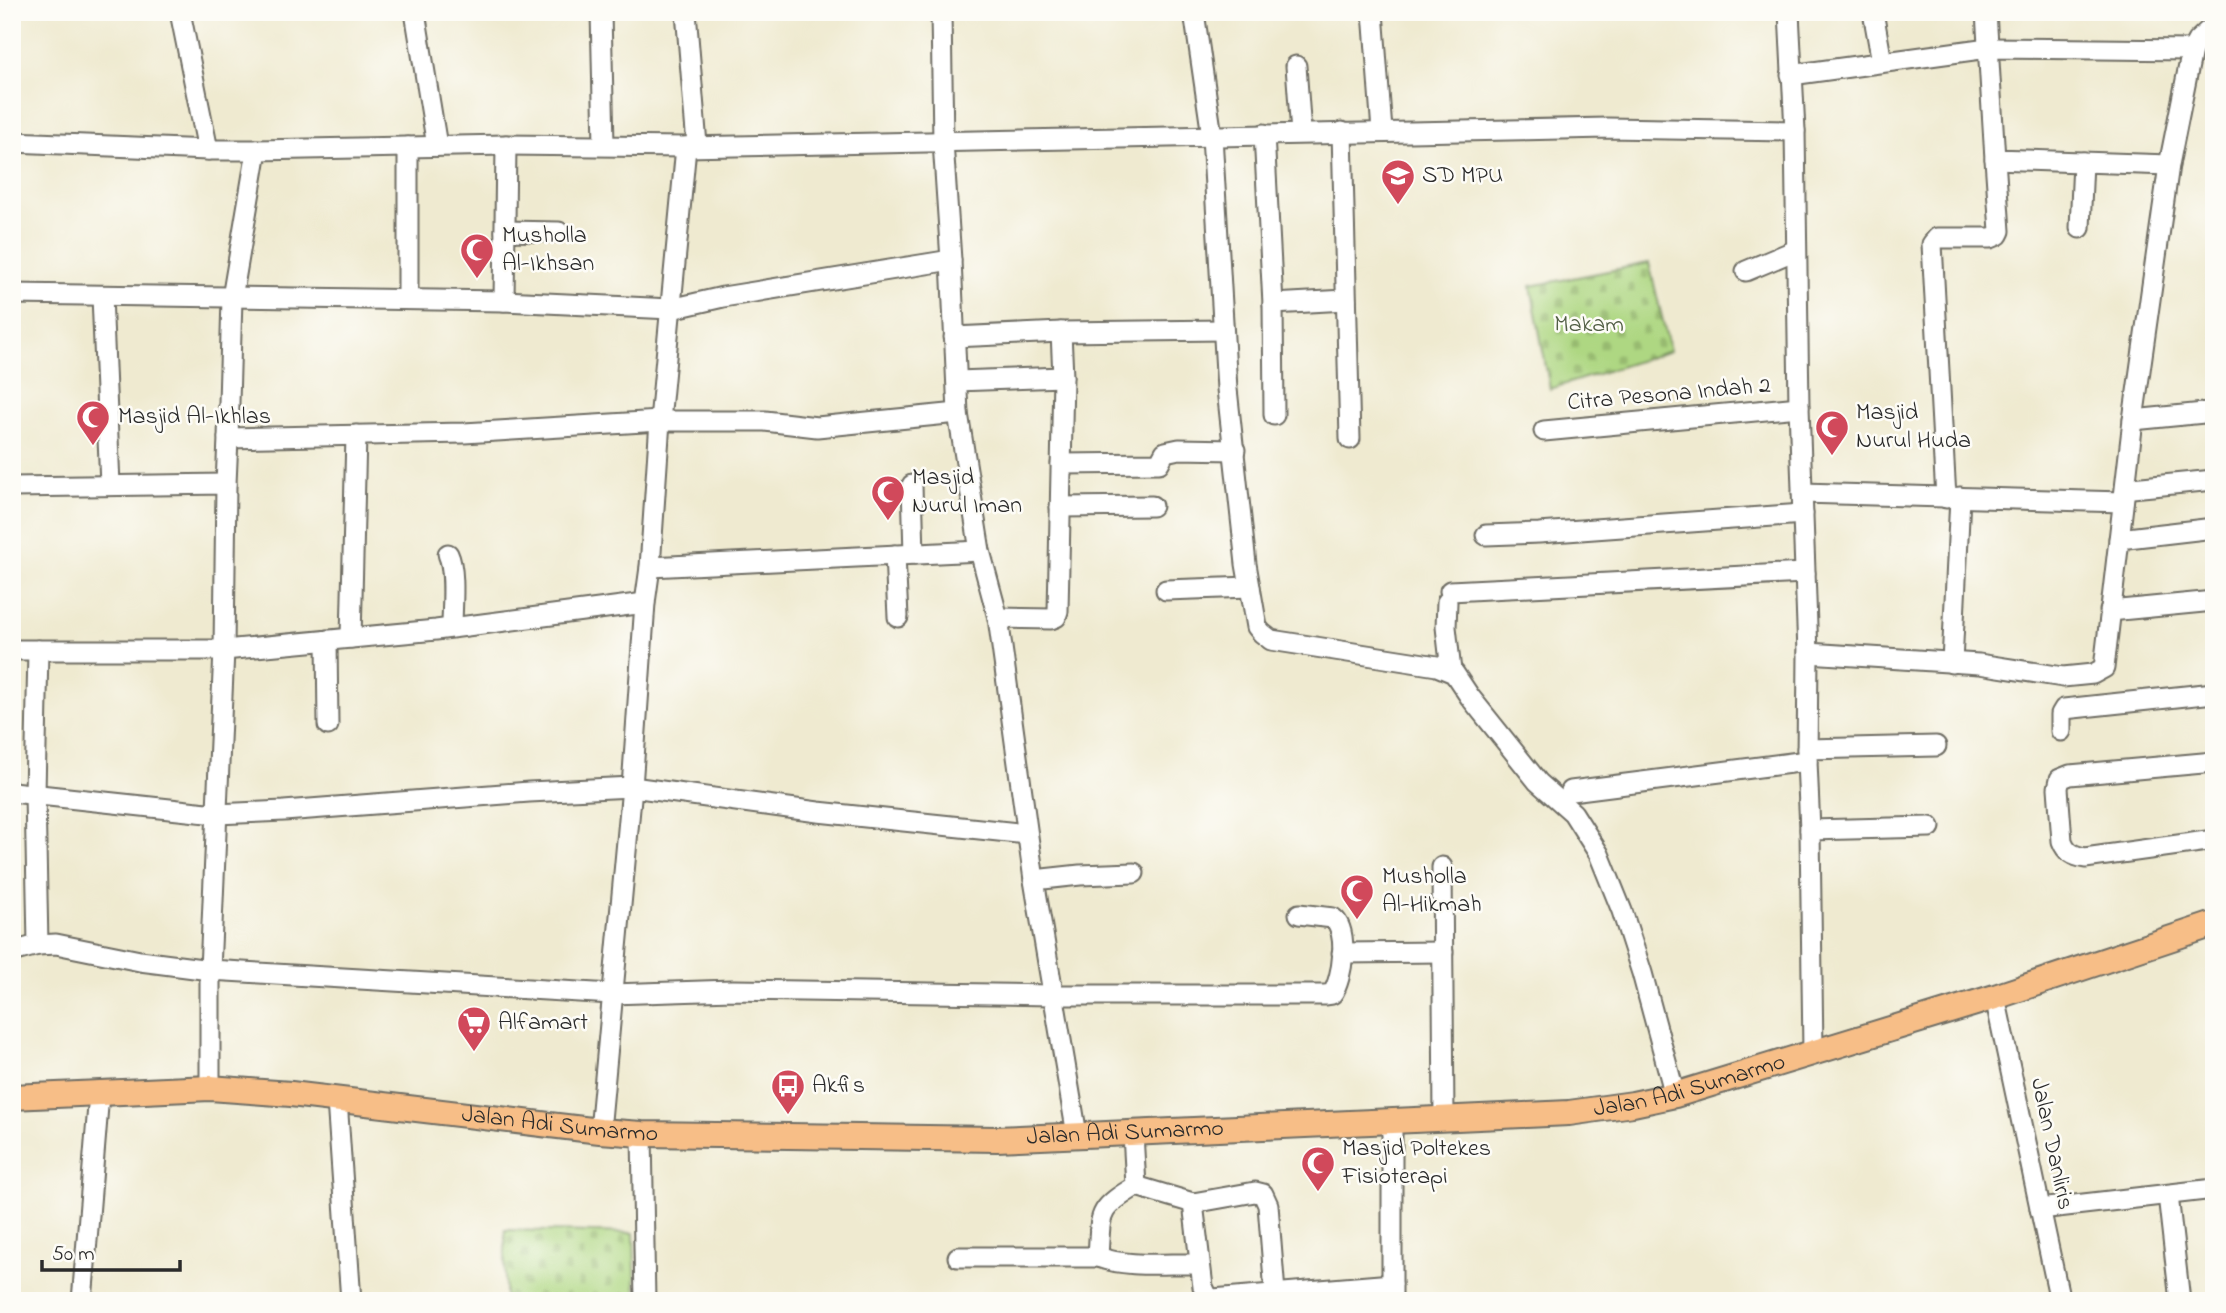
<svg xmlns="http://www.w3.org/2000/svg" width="2226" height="1313" viewBox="0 0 2226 1313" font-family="'Indie Flower',sans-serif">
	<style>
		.cemetery { fill: url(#cemetery-stones); stroke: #6c8156; stroke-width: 2 }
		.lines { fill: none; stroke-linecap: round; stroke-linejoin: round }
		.minor-casing { stroke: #706e65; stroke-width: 23 }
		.major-casing { stroke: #706e65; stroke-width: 28 }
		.minor { stroke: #fff; stroke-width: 19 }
		.major { stroke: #f7be87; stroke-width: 24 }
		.labels { text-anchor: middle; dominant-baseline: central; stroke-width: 5; stroke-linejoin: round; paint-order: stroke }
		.poi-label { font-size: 24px; fill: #2b2b2b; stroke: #fdfcf7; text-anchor: start }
		.park-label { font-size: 24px; fill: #525f45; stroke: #fdfcf7 }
		.street-label { font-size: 24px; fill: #2b2b2b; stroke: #fdfcf7 }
	</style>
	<defs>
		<pattern id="cemetery-stones" width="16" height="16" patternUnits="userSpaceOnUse" patternTransform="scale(1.75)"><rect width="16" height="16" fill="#aed782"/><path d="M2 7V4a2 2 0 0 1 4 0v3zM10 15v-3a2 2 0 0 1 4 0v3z" fill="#96b970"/></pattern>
	</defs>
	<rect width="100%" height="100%" fill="#fdfcf7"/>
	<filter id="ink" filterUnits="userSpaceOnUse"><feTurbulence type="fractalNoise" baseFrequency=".0143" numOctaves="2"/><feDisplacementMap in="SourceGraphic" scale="14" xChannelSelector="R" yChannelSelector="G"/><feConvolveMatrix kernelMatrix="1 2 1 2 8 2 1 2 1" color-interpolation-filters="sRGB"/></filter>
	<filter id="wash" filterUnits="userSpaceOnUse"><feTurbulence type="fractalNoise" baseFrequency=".00686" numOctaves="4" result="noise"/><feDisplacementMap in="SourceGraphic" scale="28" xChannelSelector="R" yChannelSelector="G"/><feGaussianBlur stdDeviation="1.57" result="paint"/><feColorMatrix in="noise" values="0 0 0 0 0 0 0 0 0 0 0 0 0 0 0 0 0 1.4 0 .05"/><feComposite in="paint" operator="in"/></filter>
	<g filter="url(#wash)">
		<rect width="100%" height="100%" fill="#efead0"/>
		<!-- cemetery -->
		<g class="cemetery">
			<polygon points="1649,263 1670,351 1550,389 1531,286"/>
			<polygon points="505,1230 634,1233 636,1301 505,1301"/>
		</g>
	</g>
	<g filter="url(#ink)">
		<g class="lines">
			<!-- minor casing -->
			<g class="minor-casing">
				<g id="minor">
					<polyline points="180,12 208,150"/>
					<polyline points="415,12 437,146"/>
					<polyline points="601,12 604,145"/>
					<polyline points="686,12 697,145"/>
					<polyline points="941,12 943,142 951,260 958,413 980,551 998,618 1034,880 1077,1135"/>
					<polyline points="1194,12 1212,136 1227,389 1246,564 1257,627 1262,633 1271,640 1437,666 1454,673 1470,697 1538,782 1573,813 1599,854 1622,911 1642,973 1675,1095"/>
					<polyline points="1373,12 1382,131"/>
					<polyline points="1789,12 1795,131 1799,407 1808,653 1807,761 1810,830 1813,1052"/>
					<polyline points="1873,12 1882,62"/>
					<polyline points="1986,12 1995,159 2169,165"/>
					<polyline points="1296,66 1301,133"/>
					<polyline points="1791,75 1988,48 2192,50"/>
					<polyline points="1342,132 1350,439"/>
					<polyline points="1264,134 1273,304 1274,415"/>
					<polyline points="12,142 208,150 257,150 506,145 686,147 1607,128 1795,131"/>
					<polyline points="408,147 408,299"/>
					<polyline points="257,150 232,298 228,438 464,433 660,421 765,421 817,427 958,413"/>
					<polyline points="2080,228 2083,162"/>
					<polyline points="505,231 559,232"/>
					<polyline points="1746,271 1796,250"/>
					<polyline points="12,294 504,301 671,309 723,297 951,260"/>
					<polyline points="102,296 110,485"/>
					<polyline points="504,301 506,145"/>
					<polyline points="1273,304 1346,300"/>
					<polyline points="954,337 1061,332 1223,330"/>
					<polyline points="957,381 1063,377"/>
					<polyline points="2133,420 2214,412"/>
					<polyline points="1544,431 1799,407"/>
					<polyline points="1061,464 1159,463 1165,452 1179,449 1235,450"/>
					<polyline points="226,484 228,438"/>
					<polyline points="912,485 914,554"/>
					<polyline points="12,487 226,484 224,650 210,970 210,1088"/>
					<polyline points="2132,488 2214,480"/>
					<polyline points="1802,493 2123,502"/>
					<polyline points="1946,498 1932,244 1937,238 1991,238 1998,235 2000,231 1995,159"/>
					<polyline points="1060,507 1152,506"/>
					<polyline points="1486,535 1539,533 1803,514"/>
					<polyline points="2119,539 2214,528"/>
					<path d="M448,554C456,571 452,608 452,627"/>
					<polyline points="895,555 898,617"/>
					<polyline points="650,567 980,551"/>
					<polyline points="1166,590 1250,587"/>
					<polyline points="1450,591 1805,573"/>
					<polyline points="1447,602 1446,627 1451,671"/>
					<polyline points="2110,611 2214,601"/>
					<polyline points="998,618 1051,619 1056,617 1058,611 1063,377 1061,332"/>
					<polyline points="351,638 356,435"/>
					<polyline points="327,640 328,725"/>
					<polyline points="12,650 224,650 436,630 645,603"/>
					<path d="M38,650L35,794L38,945L56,944L140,961L210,970L612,994L732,990L1052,995H1325L1332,994C1343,979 1349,930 1333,918L1299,914"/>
					<polyline points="1808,653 1979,664 2063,677 2093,674 2104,668 2133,420 2169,165 2192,50 2197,41 2214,25"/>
					<polyline points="1952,663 1960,497"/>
					<polyline points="2061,731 2061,714 2064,709 2214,693"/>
					<polyline points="1807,749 1936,746"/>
					<path d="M2214,762L2070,775L2060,779L2058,788L2062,841C2066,852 2073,856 2085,858L2214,840"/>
					<polyline points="1571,791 1807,761"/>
					<polyline points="12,792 216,814 284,811 529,792 632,787 818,812 1027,834"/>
					<polyline points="1810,830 1930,827"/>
					<polyline points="1442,867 1444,1119"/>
					<polyline points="1034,880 1080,875 1134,873"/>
					<polyline points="12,952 38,945"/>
					<polyline points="1342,953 1443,952"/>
					<polyline points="1995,997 2060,1301"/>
					<polyline points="337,1100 351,1301"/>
					<polyline points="1389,1122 1392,1134 1392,1301"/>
					<polyline points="600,1131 632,787 645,603 650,567 660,421 686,147"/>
					<polyline points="642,1134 645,1301"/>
					<polyline points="1136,1186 1193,1203 1255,1192 1263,1194 1268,1205 1275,1293"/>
					<polyline points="2168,1195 2180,1301"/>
					<polyline points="1193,1203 1203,1287 1208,1297 1213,1299 1392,1284"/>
					<polyline points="2040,1209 2214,1189"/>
					<path d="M958,1257H1098C1128,1268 1167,1263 1199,1264"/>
					<path d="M1098,1257C1101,1213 1096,1210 1136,1186L1133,1134"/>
					<polyline points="82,1301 99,1094"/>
				</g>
			</g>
			<!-- major casing -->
			<g class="major-casing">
				<g id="major">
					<path id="s1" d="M12,1097L210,1088L291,1094L600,1131L642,1134L997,1139L1569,1113L1633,1104L1675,1095L1995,997L2214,924"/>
				</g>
			</g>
			<!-- minor -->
			<use href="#minor" class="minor"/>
			<!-- major -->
			<use href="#major" class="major"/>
		</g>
	</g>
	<!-- icons -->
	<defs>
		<g id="school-pin" transform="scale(1.75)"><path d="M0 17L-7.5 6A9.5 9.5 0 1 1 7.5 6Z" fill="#d1495b" stroke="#fdfcf7"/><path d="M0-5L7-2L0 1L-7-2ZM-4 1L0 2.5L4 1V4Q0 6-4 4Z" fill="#fff"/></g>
		<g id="mosque-pin" transform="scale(1.75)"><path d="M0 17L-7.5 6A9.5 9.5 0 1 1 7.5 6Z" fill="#d1495b" stroke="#fdfcf7"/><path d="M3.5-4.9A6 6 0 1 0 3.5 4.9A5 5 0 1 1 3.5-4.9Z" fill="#fff"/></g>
		<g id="supermarket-pin" transform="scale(1.75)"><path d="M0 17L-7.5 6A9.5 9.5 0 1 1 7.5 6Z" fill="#d1495b" stroke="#fdfcf7"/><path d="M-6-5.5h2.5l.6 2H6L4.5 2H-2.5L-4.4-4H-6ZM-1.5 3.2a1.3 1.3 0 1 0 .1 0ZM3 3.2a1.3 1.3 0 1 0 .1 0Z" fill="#fff"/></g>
		<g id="bus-pin" transform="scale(1.75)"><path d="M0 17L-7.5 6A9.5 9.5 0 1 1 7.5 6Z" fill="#d1495b" stroke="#fdfcf7"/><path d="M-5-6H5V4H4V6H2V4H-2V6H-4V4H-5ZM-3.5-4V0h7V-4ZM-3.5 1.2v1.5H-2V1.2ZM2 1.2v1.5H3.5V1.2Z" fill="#fff"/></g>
	</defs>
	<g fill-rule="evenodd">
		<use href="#school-pin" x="1398" y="176"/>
		<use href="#mosque-pin" x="477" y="250"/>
		<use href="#mosque-pin" x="93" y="417"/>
		<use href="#mosque-pin" x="1832" y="427"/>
		<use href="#mosque-pin" x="888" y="492"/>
		<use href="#mosque-pin" x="1357" y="891"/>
		<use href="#supermarket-pin" x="474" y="1023"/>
		<use href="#bus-pin" x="788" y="1086"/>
		<use href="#mosque-pin" x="1318" y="1163"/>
	</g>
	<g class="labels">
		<!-- poi labels -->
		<g class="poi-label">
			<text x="1422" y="176">SD MPU</text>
			<text x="502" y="236">Musholla<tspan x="502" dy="28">Al-Ikhsan</tspan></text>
			<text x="1856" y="413">Masjid<tspan x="1856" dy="28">Nurul Huda</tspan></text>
			<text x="118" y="417">Masjid Al-Ikhlas</text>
			<text x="912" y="478">Masjid<tspan x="912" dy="28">Nurul Iman</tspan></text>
			<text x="1382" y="877">Musholla<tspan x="1382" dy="28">Al-Hikmah</tspan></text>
			<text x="498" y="1023">Alfamart</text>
			<text x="812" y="1086">Akfis</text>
			<text x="1342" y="1149">Masjid Poltekes<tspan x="1342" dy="28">Fisioterapi</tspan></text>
		</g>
		<!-- park labels -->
		<g class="park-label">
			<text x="1589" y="325">Makam</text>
		</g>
		<!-- street labels -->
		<g class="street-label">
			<text transform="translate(1669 395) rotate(-5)">Citra Pesona Indah 2</text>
			<text stroke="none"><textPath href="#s1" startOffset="1684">Jalan Adi Sumarmo</textPath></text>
			<text stroke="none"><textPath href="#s1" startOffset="550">Jalan Adi Sumarmo</textPath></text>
			<text stroke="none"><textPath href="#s1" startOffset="1116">Jalan Adi Sumarmo</textPath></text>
			<text transform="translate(2051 1144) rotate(78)">Jalan Danliris</text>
		</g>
	</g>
	<!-- margin -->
	<rect width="2226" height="1313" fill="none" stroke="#fdfcf7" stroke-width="42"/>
	<!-- scale -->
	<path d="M42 1260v10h138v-10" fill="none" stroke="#2b2b2b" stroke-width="3.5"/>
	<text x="52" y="1260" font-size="21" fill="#2b2b2b" stroke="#fdfcf7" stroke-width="5" paint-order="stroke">50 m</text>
</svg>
